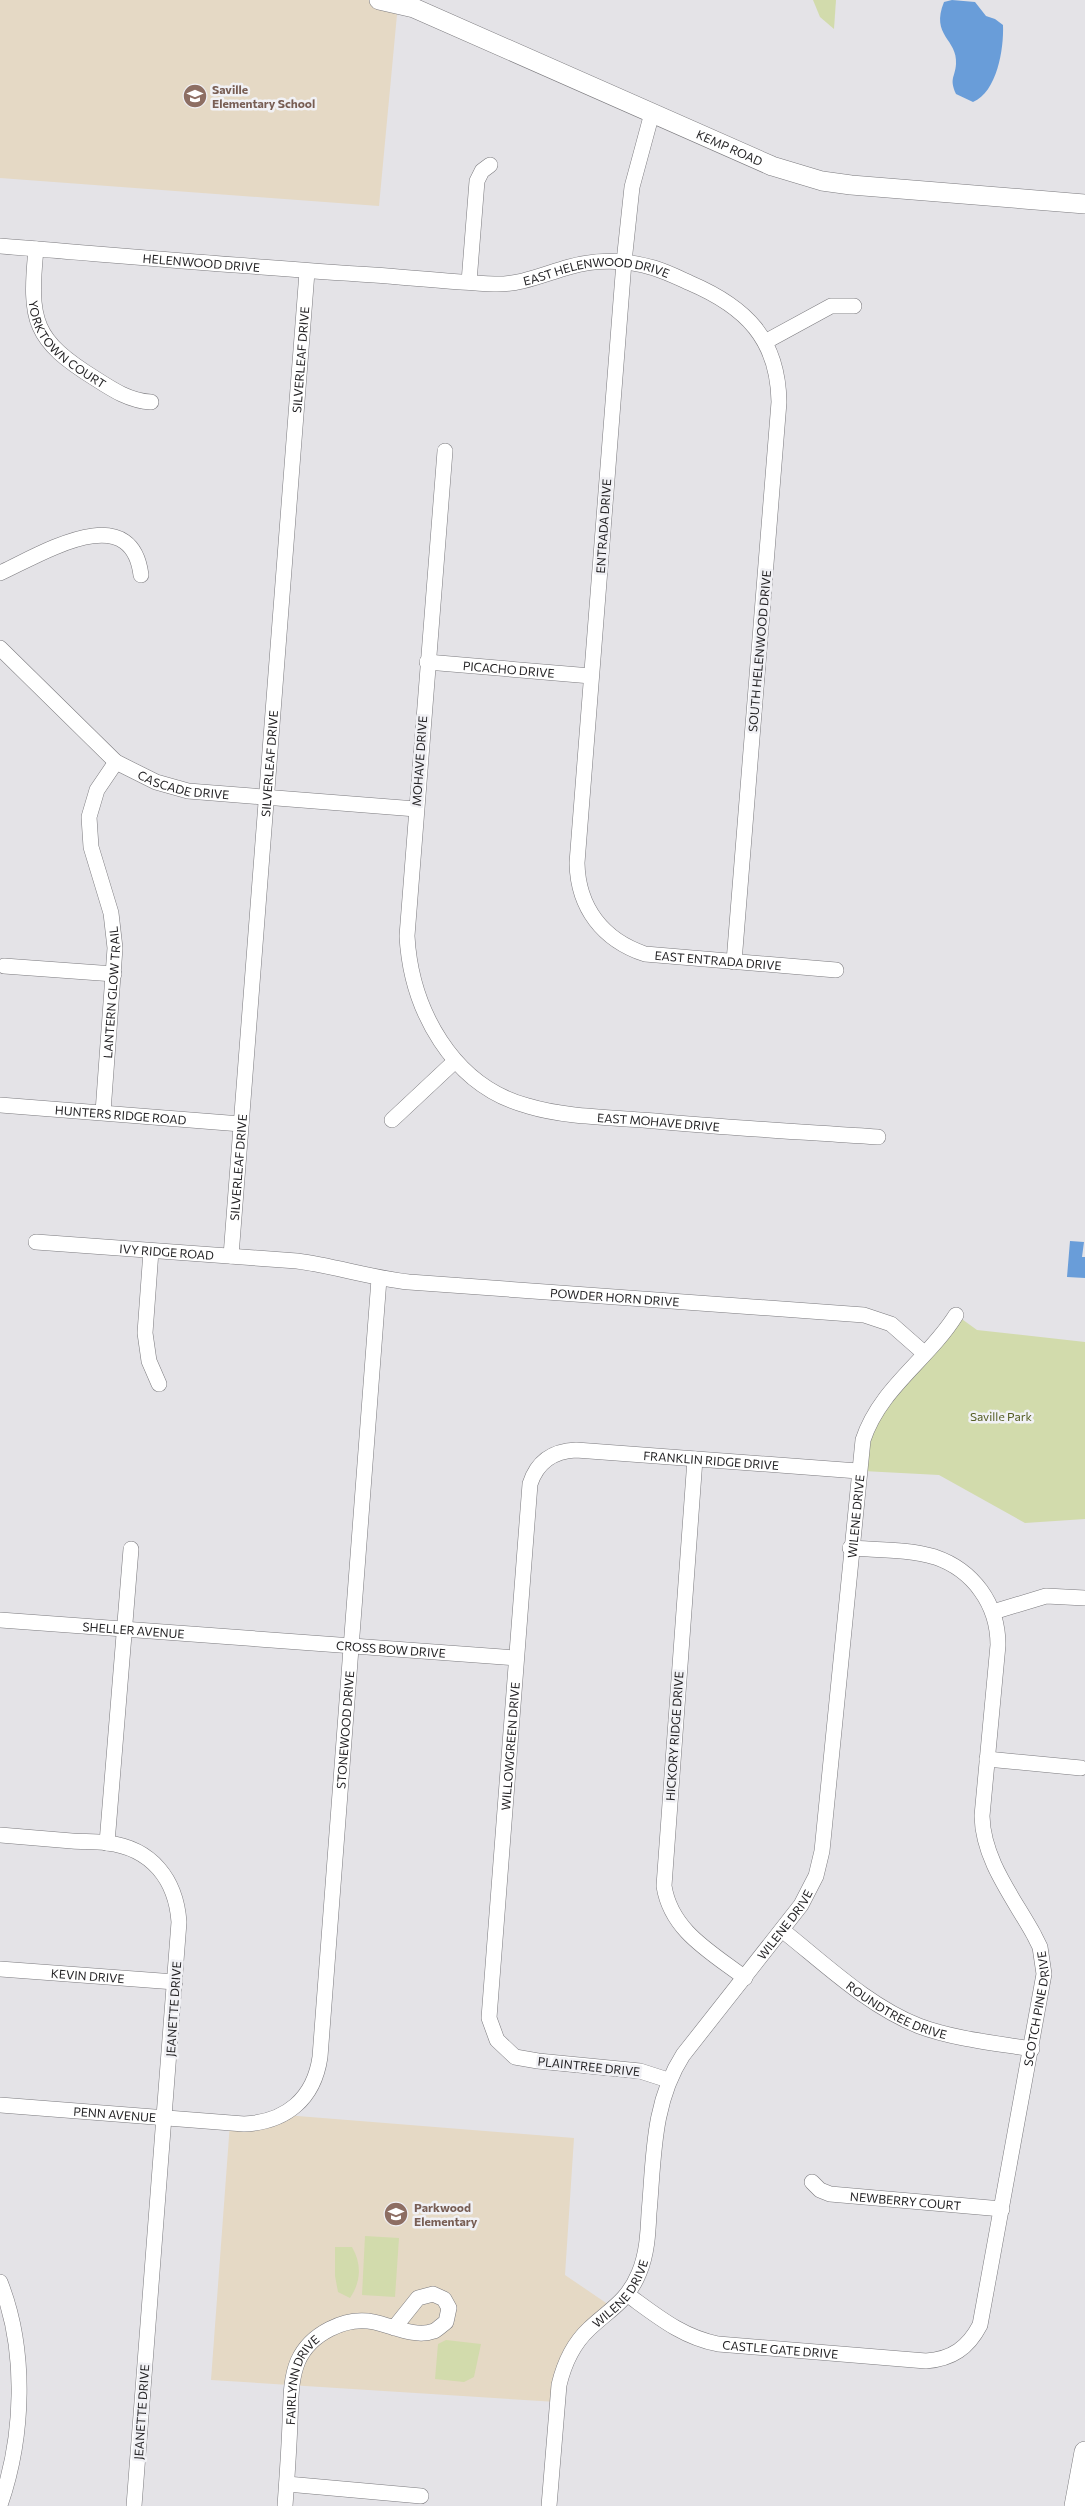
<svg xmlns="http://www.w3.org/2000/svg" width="1085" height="2506" viewBox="0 0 1085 2506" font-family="Commissioner,sans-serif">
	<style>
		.education { fill: #e5d9c5 }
		.green { fill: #d2dbac }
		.water { fill: #699dd9 }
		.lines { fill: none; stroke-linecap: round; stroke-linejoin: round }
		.minor-casing { stroke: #7b7a7e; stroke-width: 16 }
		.major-casing { stroke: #7b7a7e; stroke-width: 20 }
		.highway-casing { stroke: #7b7a7e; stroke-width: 22 }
		.minor { stroke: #fff; stroke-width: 15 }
		.major { stroke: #fff; stroke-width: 19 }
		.highway { stroke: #fff; stroke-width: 21 }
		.labels { text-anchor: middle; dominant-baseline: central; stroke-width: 5; stroke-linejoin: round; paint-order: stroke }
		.education-label { font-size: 12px; font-weight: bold; fill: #785e54; stroke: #f1f1f5; text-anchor: start }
		.street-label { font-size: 12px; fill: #262527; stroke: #f1f1f5 }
		.park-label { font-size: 12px; fill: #535c22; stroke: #f1f1f5 }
	</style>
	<rect width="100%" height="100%" fill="#e4e3e7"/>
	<!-- education -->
	<g class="education">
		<polygon points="0,0 379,0 398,4 379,206 0,178"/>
		<polygon points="285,2115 574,2138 565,2275 615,2309 588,2330 557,2402 211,2380 230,2123"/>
	</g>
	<!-- green -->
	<g class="green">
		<polygon points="813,0 836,0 834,29 820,17"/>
		<polygon points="959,1317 977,1330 1085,1342 1085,1519 1025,1523 939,1475 863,1471 872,1428"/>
		<polygon points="365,2236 399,2238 395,2297 362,2295"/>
		<path d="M335,2247H352C362,2264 361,2282 350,2298L338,2292L335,2276Z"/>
		<polygon points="446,2340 481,2344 474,2377 464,2382 435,2379 438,2344"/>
	</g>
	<!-- water -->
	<g class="water">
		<path d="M952,0L975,2L986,16L995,19L1003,25C1004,49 997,92 973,102L956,94C949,78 955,78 956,64C958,39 930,36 944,2Z"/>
		<polygon points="1070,1241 1084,1242 1082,1257 1085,1257 1085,1278 1067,1277"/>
	</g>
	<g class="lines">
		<!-- minor casing -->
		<g class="minor-casing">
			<g id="minor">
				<path id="s1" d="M652,113L632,187L624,262L577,863C578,908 603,940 645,954L836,970"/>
				<path id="s2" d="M0,246C125,256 249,267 374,275C414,278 454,282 494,284C521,285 544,274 569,267C597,259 627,260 654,268C667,272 679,278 690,283C746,307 778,339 779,402L734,962"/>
				<path id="s3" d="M36,249C29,321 33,340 96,379C113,390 130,401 151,402"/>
				<polyline points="469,282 477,181 482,171 490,165"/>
				<polyline points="765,342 831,306 854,306"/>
				<path id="s4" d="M445,451L407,936C411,1009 452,1086 528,1106C568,1118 613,1117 655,1121C729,1128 804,1132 878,1137"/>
				<path d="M0,573C40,555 131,497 141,575"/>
				<path id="s5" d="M0,648L116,762L156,782L188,791L416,809"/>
				<path id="s6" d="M427,662L591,676"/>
				<polyline points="4,966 114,974"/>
				<path id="s7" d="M0,1105L241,1124"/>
				<path id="s8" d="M103,1112L115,948L111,913L91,847L89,817L97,790L116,762"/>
				<polyline points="392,1120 454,1062"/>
				<path id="s9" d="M36,1242L297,1261C335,1266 371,1278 409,1282L864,1315L891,1324L924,1353"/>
				<polyline points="151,1251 145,1333 149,1361 159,1384"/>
				<path id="s10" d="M231,1256L307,272"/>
				<path d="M695,1459L664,1886C671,1931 711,1952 745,1978"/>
				<polyline points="993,1612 1046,1596 1085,1598"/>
				<path id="s11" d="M0,1620L516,1658"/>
				<polyline points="987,1759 1081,1768"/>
				<path d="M0,1835C24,1837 48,1839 72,1841C84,1842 95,1841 107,1843C152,1848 176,1880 179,1922L134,2506"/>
				<polyline points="107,1843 131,1549"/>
				<path id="s12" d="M782,1930C825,1964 868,2006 919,2026C954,2039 995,2043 1032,2049"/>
				<path id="s13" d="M0,1969L175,1982"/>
				<path id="s14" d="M668,2080L640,2071L538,2061L515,2057L497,2040L489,2018L530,1484C537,1462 553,1451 576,1450L858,1471"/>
				<path id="s15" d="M0,2105L244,2124C286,2122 314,2099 320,2057L379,1279"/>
				<path id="s16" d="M812,2182L820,2190L830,2194L1002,2209"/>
				<path d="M0,2282C27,2350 24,2436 0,2505"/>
				<path id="s17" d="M628,2295C657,2316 682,2337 718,2344L926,2361C952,2359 968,2348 980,2325L1044,1974L1040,1947L1034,1935C1013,1897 983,1860 982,1816L998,1645C998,1604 973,1570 935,1557C909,1549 878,1550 850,1548"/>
				<polyline points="287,2484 421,2496"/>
				<path id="s18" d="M285,2506C287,2478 289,2450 290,2422C291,2402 290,2380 298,2361C310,2334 345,2316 374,2322C393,2326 415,2338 434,2331C438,2329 443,2324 446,2322L449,2308L444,2299L433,2294L418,2298L394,2328"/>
				<path id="s19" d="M549,2506L559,2385C564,2364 573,2344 589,2329C610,2309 627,2302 639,2273C647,2254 648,2234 649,2213C654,2158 652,2103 683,2055L801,1905L816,1876L822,1851L863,1440C880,1388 928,1360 956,1315"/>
			</g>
		</g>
		<!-- major casing -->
		<g class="major-casing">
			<g id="major">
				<path id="s20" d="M379,0L414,8L772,166L822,181L851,185L1085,204"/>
			</g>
		</g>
		<!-- highway casing -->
		<g class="highway-casing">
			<polyline id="highway" points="1075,2506 1085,2452"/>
		</g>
		<!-- minor -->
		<use href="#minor" class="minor"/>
		<!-- major -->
		<use href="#major" class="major"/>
		<!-- highway -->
		<use href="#highway" class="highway"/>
	</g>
	<!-- icons -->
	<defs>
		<g id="school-disc" transform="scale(1.25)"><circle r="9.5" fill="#8d6e63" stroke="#f1f1f5"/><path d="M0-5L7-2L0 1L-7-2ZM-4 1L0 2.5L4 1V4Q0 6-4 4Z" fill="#fff"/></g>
	</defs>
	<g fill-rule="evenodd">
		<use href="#school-disc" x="195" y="96"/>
		<use href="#school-disc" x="396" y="2214"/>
	</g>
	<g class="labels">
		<!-- education labels -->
		<g class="education-label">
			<text x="212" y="89">Saville<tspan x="212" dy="14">Elementary School</tspan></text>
			<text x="414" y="2207">Parkwood<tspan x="414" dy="14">Elementary</tspan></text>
		</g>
		<!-- street labels -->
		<g class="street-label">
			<text stroke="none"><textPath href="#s20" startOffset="381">KEMP ROAD</textPath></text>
			<text stroke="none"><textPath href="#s2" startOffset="202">HELENWOOD DRIVE</textPath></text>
			<text stroke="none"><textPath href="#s2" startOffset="600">EAST HELENWOOD DRIVE</textPath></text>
			<text stroke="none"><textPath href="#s3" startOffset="109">YORKTOWN COURT</textPath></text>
			<text stroke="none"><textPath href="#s10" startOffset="899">SILVERLEAF DRIVE</textPath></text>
			<text transform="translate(603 526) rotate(-86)">ENTRADA DRIVE</text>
			<text transform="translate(759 651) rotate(-85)">SOUTH HELENWOOD DRIVE</text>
			<text stroke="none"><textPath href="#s6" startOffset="82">PICACHO DRIVE</textPath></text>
			<text transform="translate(419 761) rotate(-86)">MOHAVE DRIVE</text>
			<text stroke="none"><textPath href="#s10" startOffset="494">SILVERLEAF DRIVE</textPath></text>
			<text stroke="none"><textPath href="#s5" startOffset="235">CASCADE DRIVE</textPath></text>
			<text stroke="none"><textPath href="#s1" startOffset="950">EAST ENTRADA DRIVE</textPath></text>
			<text stroke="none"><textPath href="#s8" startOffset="120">LANTERN GLOW TRAIL</textPath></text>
			<text stroke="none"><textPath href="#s7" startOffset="121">HUNTERS RIDGE ROAD</textPath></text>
			<text stroke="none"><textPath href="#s4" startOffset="841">EAST MOHAVE DRIVE</textPath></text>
			<text stroke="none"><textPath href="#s10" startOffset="89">SILVERLEAF DRIVE</textPath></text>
			<text stroke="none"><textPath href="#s9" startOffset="131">IVY RIDGE ROAD</textPath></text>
			<text stroke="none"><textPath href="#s9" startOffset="582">POWDER HORN DRIVE</textPath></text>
			<text stroke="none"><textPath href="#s14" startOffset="936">FRANKLIN RIDGE DRIVE</textPath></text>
			<text stroke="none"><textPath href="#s19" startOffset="1072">WILENE DRIVE</textPath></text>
			<text stroke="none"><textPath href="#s11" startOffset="134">SHELLER AVENUE</textPath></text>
			<text stroke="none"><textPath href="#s11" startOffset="392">CROSS BOW DRIVE</textPath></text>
			<text stroke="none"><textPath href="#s15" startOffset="684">STONEWOOD DRIVE</textPath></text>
			<text transform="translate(674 1736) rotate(-86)">HICKORY RIDGE DRIVE</text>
			<text stroke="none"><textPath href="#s14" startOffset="476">WILLOWGREEN DRIVE</textPath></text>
			<text stroke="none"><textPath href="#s19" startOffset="652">WILENE DRIVE</textPath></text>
			<text stroke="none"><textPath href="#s13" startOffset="88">KEVIN DRIVE</textPath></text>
			<text stroke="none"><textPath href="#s12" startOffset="141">ROUNDTREE DRIVE</textPath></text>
			<text stroke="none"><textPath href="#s17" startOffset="702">SCOTCH PINE DRIVE</textPath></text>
			<text transform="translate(173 2009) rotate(-86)">JEANETTE DRIVE</text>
			<text transform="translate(589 2066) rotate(6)">PLAINTREE DRIVE</text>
			<text stroke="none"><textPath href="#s15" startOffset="115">PENN AVENUE</textPath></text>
			<text stroke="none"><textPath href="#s16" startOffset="98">NEWBERRY COURT</textPath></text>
			<text stroke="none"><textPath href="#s19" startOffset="234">WILENE DRIVE</textPath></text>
			<text stroke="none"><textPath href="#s17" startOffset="166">CASTLE GATE DRIVE</textPath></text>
			<text stroke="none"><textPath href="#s18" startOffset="129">FAIRLYNN DRIVE</textPath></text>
			<text transform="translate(141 2412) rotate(-86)">JEANETTE DRIVE</text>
		</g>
		<!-- park labels -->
		<g class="park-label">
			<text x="1001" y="1416">Saville Park</text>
		</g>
	</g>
</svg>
